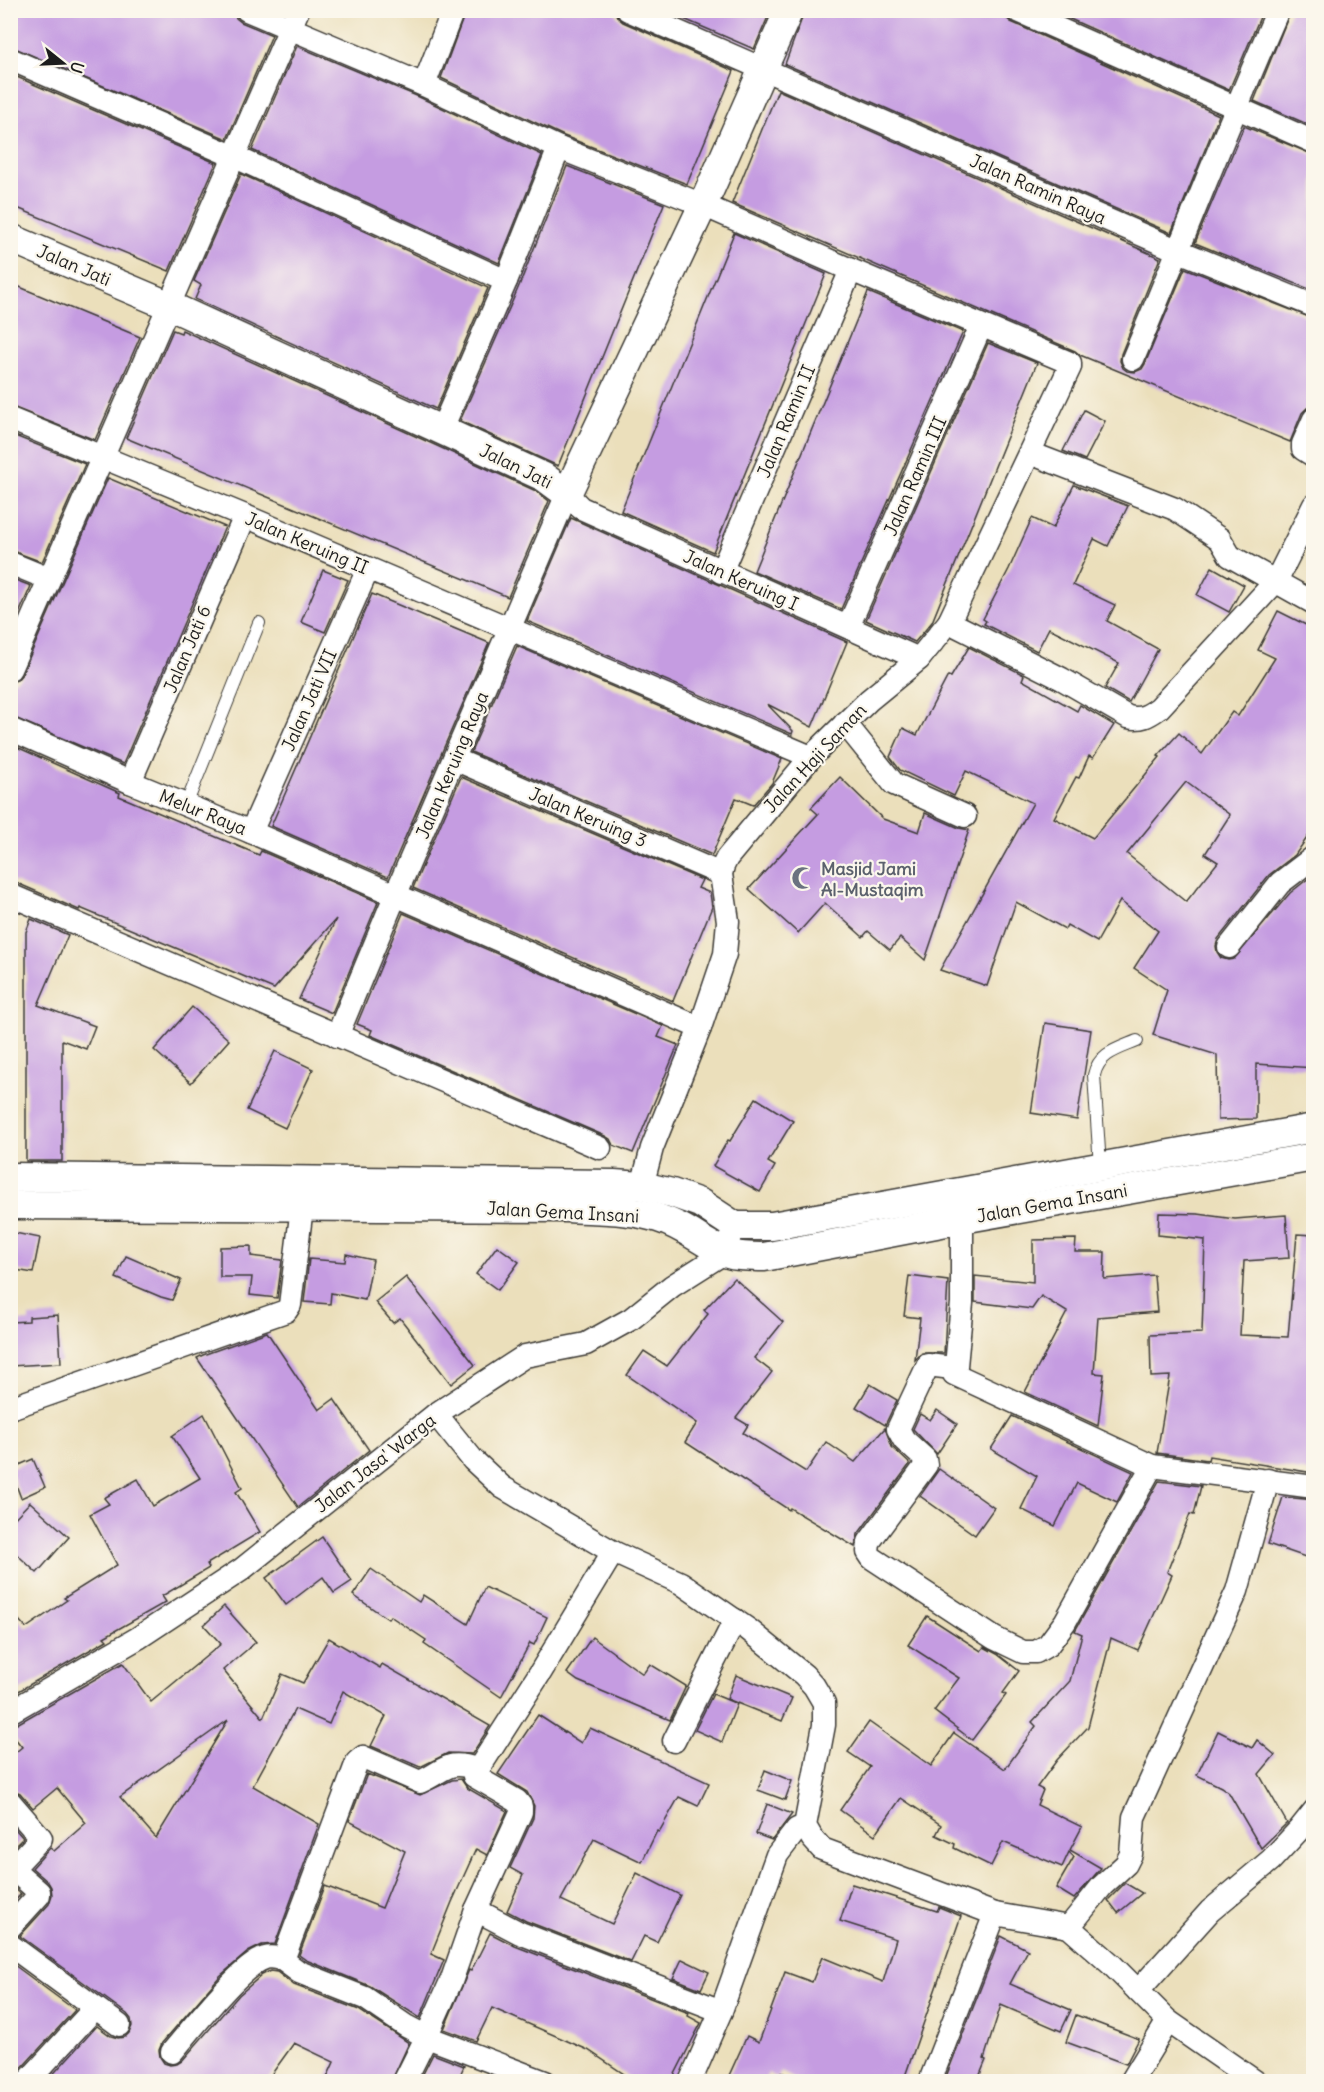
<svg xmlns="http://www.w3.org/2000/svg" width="1324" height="2092" viewBox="0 0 1324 2092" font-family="Delius,sans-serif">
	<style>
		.building { fill: #c59ce1; fill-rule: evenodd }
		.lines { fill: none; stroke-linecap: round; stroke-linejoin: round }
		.service-casing { stroke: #3b3934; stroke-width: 14 }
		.minor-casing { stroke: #3b3934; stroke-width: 25 }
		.tertiary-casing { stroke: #3b3934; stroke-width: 31 }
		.service { stroke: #fff; stroke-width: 12 }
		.minor { stroke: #fff; stroke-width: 22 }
		.tertiary { stroke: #fff; stroke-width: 28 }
		.labels { text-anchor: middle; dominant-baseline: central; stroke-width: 4.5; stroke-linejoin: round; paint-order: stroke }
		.street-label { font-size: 18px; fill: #1c1c1c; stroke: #fbf7ec }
		.worship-label { font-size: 18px; font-weight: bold; fill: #5b616d; stroke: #fbf7ec; text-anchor: start }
	</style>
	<rect width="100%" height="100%" fill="#fbf7ec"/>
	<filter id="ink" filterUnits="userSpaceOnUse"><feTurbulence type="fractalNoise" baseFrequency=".0167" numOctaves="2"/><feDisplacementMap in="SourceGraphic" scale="12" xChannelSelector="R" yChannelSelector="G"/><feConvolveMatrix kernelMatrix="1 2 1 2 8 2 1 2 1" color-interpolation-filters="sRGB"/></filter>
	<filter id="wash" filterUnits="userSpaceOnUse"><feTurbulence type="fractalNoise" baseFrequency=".008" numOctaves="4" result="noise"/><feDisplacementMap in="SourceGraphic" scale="24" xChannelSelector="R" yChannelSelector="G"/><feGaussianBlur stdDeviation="1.35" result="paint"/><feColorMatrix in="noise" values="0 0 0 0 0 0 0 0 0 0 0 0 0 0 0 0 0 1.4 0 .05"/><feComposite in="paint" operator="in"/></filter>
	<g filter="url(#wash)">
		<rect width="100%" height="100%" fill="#ebdfbb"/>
		<g id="blocks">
			<!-- building -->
			<g class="building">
				<polygon points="10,10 233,10 236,18 241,22 272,35 227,139 10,46"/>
				<polygon points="466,10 615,10 617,17 623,22 734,71 687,184 564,136 441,78"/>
				<polygon points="663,10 771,10 754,49"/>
				<polygon points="805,10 1003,10 1005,17 1011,22 1219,115 1171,233 785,64"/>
				<polygon points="1050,10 1263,10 1229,90"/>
				<polygon points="1291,10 1314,10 1314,127 1254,101"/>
				<polygon points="297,46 419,97 542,155 499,263 252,150"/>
				<polygon points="10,74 216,163 169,271 10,205"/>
				<polygon points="778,90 1160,258 1121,354 1120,361 1123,368 1127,371 1135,372 1142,369 1145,364 1185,268 1314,319 1314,406 1307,408 1302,413 1290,442 1080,355 1075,351 732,203"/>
				<polygon points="1244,126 1314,155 1314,291 1195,243"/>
				<polygon points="567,166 664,204 558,466 460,421 519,286"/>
				<polygon points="241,174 488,288 436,409 195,299 201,285 194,281"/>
				<polygon points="734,233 826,274 713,552 621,511"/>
				<polygon points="10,283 140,337 95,440 10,406"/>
				<polygon points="868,292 963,332 841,609 754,571"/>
				<polygon points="173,330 181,333 182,330 536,491 549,501 508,597 126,438"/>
				<polygon points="988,343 1037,363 932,622 915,642 866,620"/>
				<polygon points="1084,410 1105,421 1085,460 1063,451"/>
				<polygon points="10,434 85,464 42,562 10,550"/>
				<polygon points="108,478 225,527 123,764 10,716 10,682 17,680 22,674"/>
				<polygon points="1074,485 1128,506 1108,546 1094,539 1073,585 1115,605 1107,621 1158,649 1129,702 1105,688 1119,663 1049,628 1037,651 984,624 986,621 983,619 1009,569 1032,518 1053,528"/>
				<polygon points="571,518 847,642 812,727 767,704 793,731 792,734 527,621"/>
				<polygon points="1212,567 1244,585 1229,612 1197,595"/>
				<polygon points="323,570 348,580 325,632 301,622"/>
				<polygon points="10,578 31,586 10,634"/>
				<polygon points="372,594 489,643 388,877 271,826"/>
				<path d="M1278,611L1314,629V828L1295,855L1269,875L1218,939L1216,946L1217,952L1221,958L1228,960L1234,959L1290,893L1314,874V1068L1256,1064V1119L1218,1120L1217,1055L1153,1035L1167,990L1134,968L1158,931L1120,901L1097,942L1067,925L1065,929L1016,902L987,986L940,970L1033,803L966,771L954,796L900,770L890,757L903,728L917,735L948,676L951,677L969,647L1024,675L1022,680L1077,711L1080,705L1114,725L1093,758L1089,756L1079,778L1076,777L1054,818L1093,838L1160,757L1158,756L1179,733L1202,754L1232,712L1238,716L1275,658L1258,650ZM1186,782L1230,815L1205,854L1218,862L1186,902L1127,854Z"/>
				<polygon points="517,646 782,759 772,783 753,805 736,798 712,855 471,752"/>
				<polygon points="10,744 120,793 119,796 259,855 261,851 378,902 332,1013 299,999 336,919 274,989 80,908 79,910 10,880"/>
				<polygon points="461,777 702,880 698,888 710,893 712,907 673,1001 413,888"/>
				<polygon points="840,777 883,819 919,832 925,813 959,828 969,830 925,960 900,938 890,950 868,931 863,937 825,903 798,933 749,889 818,814 811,808"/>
				<polygon points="403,913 663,1026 658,1037 678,1045 633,1153 613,1145 610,1139 605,1136 370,1035 372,1030 357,1024"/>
				<polygon points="31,919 68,935 38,1005 95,1026 86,1049 62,1040 62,1161 26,1161 26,932"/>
				<polygon points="192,1007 229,1040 191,1083 154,1050"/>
				<polygon points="1045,1023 1091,1030 1077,1120 1031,1113"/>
				<polygon points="275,1051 313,1069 285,1128 247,1110"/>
				<polygon points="756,1098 793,1121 768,1162 775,1166 760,1192 713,1166 728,1140 730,1141"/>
				<polygon points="1159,1213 1198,1214 1235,1219 1286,1215 1289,1258 1244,1261 1240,1335 1288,1337 1297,1234 1314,1235 1314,1473 1209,1456 1208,1460 1157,1453 1170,1376 1151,1377 1150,1335 1202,1333 1205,1240 1158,1235"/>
				<polygon points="10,1232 40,1238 33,1273 10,1269"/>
				<polygon points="1076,1239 1075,1252 1105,1252 1104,1279 1154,1275 1157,1312 1098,1317 1094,1373 1104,1374 1098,1426 1025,1392 1067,1312 1041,1296 1032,1309 975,1302 975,1276 1033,1282 1033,1240"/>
				<polygon points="251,1246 251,1256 282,1260 277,1298 250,1295 252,1277 220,1277 220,1247"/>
				<polygon points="497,1246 519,1262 498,1290 476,1274"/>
				<polygon points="346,1254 373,1260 365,1300 331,1293 330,1304 304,1302 309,1259 345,1262"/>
				<polygon points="126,1256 181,1280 172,1300 161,1297 116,1278"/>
				<polygon points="909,1276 948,1281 944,1353 922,1353 915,1360 920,1318 904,1316"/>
				<polygon points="406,1277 475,1365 451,1384 400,1318 393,1323 375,1302"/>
				<polygon points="734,1278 783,1322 754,1358 772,1372 736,1418 748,1425 743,1433 806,1472 826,1442 855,1462 885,1428 892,1447 910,1464 858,1534 855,1547 790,1508 789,1510 685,1442 697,1423 627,1375 644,1351 667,1366 708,1314 704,1310"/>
				<polygon points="58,1315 61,1363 10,1366 10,1322 29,1321 29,1317"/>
				<polygon points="267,1332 319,1410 334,1399 369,1450 298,1507 197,1358 203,1355"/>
				<polygon points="870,1384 897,1400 885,1425 856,1407"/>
				<polygon points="937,1410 957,1424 937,1454 913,1429 920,1414 930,1420"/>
				<polygon points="204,1414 242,1488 236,1492 260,1532 207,1564 209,1568 162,1596 166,1602 104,1637 107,1640 10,1696 10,1610 26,1628 67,1600 64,1598 117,1565 90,1514 109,1504 104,1498 138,1479 153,1506 200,1478 172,1436"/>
				<polygon points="1012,1416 1133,1472 1117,1502 1077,1483 1055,1526 1021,1509 1037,1476 991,1449"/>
				<polygon points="33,1459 45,1487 21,1498 10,1469"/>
				<polygon points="939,1469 994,1508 975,1535 920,1496"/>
				<polygon points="1159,1481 1201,1486 1194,1515 1190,1514 1167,1572 1172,1575 1138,1650 1111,1638 1088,1727 1057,1760 1037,1787 1043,1790 1037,1805 1082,1827 1070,1850 1101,1868 1074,1899 1056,1888 1074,1857 1069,1852 1062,1867 1003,1842 991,1866 954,1848 955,1844 936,1835 941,1825 901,1798 875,1835 840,1810 870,1767 848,1752 869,1722 931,1766 954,1733 1005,1769 1036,1726 1032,1722 1070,1681 1082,1634 1075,1631"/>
				<polygon points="1283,1497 1314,1500 1314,1560 1268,1544"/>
				<polygon points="30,1502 69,1537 37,1573 10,1548 10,1523"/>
				<polygon points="322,1537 352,1581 334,1593 323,1577 286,1605 266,1578"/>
				<polygon points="371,1569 419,1602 423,1595 468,1624 485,1587 547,1617 534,1645 530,1643 501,1697 424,1644 426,1640 390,1616 388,1619 353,1595"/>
				<path d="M224,1606L256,1642L223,1670L263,1718L282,1674L303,1683L329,1638L380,1668L382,1664L490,1726L472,1754L448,1753L420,1767L371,1746L386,1716L343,1691L329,1724L295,1709L253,1786L319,1824L275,1944L262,1945L248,1952L220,1976L162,2043L159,2050L160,2057L164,2063L170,2065L177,2064L182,2061L239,1995L262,1975L270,1971L277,1972L294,1985L359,2010L409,2043L391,2082H325L334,2062L294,2043L266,2082H46L97,2026L111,2036L118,2038L125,2037L129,2033L132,2026L131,2019L127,2014L20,1936L49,1904L52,1895L51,1887L48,1882L32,1868L50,1848L54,1851L86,1823L57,1788L33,1808L20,1793L10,1789V1757L22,1747L10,1732V1725L17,1724L123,1663L151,1702L221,1644L204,1625ZM228,1720L156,1838L120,1797Z"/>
				<polygon points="927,1616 981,1651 984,1647 997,1654 1019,1671 1003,1693 1006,1695 972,1740 934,1711 959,1678 908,1645"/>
				<polygon points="592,1637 643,1674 650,1664 686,1686 670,1720 578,1681 567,1673"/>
				<polygon points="736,1675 792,1698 782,1721 727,1699"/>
				<polygon points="713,1694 737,1704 722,1742 695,1730"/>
				<polygon points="538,1715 581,1743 590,1728 709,1783 698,1806 679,1797 659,1832 657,1831 642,1862 594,1839 561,1900 612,1924 637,1873 680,1895 657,1942 644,1936 631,1962 526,1921 507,1911 523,1875 510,1868 533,1818 534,1806 527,1792 498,1774"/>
				<polygon points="1218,1731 1252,1748 1257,1740 1275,1755 1259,1774 1287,1823 1261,1848 1229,1793 1221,1787 1197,1775"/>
				<polygon points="765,1770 792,1781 785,1800 758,1790"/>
				<polygon points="367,1774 420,1795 452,1780 461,1779 467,1788 507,1811 487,1855 476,1849 452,1902 431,1954 444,1960 420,2018 370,1986 306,1960 299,1955 325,1886 382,1908 405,1851 349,1821"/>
				<polygon points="767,1804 792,1814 772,1840 756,1834"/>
				<polygon points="10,1823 23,1838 10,1851"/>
				<polygon points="1125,1883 1142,1893 1118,1913 1108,1900"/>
				<polygon points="852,1884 937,1911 939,1907 961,1916 903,2082 801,2082 781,2072 778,2078 768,2073 764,2082 726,2082 747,2036 759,2042 785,1972 812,1982 822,1957 883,1982 896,1939 840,1921"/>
				<polygon points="10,1885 21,1894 10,1906"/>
				<polygon points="490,1933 515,1946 689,2013 688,2016 701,2023 671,2082 636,2082 588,2050 492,2008 476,2041 444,2029 469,1970 471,1971"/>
				<polygon points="1001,1936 1028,1950 1010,1984 1071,2010 1061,2031 1001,2005 984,2059 986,2060 977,2082 944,2082"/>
				<polygon points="682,1959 709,1972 701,1989 673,1978"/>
				<polygon points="10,1962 75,2010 17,2073 14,2082 10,2082"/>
				<polygon points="1076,2015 1139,2039 1126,2064 1066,2042"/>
				<polygon points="433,2054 464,2066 457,2082 419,2082"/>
			</g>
		</g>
	</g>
	<g filter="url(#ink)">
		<use href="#blocks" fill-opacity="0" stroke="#3b3934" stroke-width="1.5"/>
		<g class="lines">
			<!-- service casing -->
			<g class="service-casing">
				<g id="service">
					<polyline points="186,805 259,623"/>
					<path d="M1100,1166L1094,1075C1099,1053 1118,1049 1137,1041"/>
				</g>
			</g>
			<!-- minor casing -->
			<g class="minor-casing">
				<g id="minor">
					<polyline points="247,10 424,85 559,148 703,205 851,270 1070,363 1070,367 949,622 919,659 869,700 811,757 727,858 723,866 721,874 728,921 725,954 700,1028 652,1148 642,1186"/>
					<polyline points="628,10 1179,251 1314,306"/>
					<polyline points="1016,10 1314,142"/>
					<polyline points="10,59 233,156 506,281"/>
					<polyline points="424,85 453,10"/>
					<path d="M1133,359C1182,243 1227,126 1278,10"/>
					<polyline points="10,419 245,516 811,757"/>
					<polyline points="1314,419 1303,444 1303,449 1314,456"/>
					<polyline points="441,431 506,281 559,148"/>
					<polyline points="1030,453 1175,509 1220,539 1230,556 1314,603"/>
					<polyline points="10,563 49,579"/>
					<polyline points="721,572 851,270"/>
					<path d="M949,622L1062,679L1128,717C1141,720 1148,716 1159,708L1276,581L1314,505"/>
					<polyline points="848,627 981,326"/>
					<polyline points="10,669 298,10"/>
					<polyline points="845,723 894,784 965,816"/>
					<polyline points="10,729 130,782 251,832 700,1028"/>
					<polyline points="454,759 721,874"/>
					<polyline points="130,782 245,516"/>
					<polyline points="251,832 368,569"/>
					<polyline points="10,895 600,1148"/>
					<polyline points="1229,947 1280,883 1314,857"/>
					<polyline points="337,1036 395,896 567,494 581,508 919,659"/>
					<polyline points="952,1368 928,1365 898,1429 904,1440 925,1459 926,1465 869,1542 868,1552 872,1558 994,1638 1023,1652 1036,1652 1048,1645 1065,1622 1152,1466"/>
					<polyline points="952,1368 954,1374 1152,1466 1314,1487"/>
					<polyline points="952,1368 956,1366 962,1303 962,1219"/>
					<polyline points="10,1408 286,1311 290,1305 302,1207"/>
					<polyline points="436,1414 473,1460 502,1487 613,1552 681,1583 749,1630 804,1675 814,1686 824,1703 824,1725 805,1826 812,1838 822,1849 995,1914 1069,1927 1112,1965 1168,2021 1256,2082"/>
					<polyline points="10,1712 138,1638 241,1570 436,1414 525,1356 586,1344 631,1319 672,1286 724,1253 729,1240"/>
					<polyline points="674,1741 735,1620"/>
					<path d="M477,1769C446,1759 447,1770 420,1782L363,1757L357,1762L283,1960L299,1972L365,1998L406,2026L427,2037L545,2082"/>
					<polyline points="10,1802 41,1838 14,1867 14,1870 39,1892 39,1895 10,1927"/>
					<polyline points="476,1910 520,1933 721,2011 777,1855 797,1829 805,1826"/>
					<polyline points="1069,1927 1102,1886 1126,1864 1131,1854 1134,1817 1237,1591 1268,1480"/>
					<polyline points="10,1945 119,2025"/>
					<polyline points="1138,1991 1210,1911 1271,1860 1298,1831 1314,1811"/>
					<path d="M172,2052C191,2030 240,1966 265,1958C272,1956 277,1958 283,1960"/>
					<polyline points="932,2076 995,1914"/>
					<polyline points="27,2082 95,2008"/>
					<polyline points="404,2082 423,2044 452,1979 476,1910 521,1812 521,1806 517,1801 474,1776 540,1673 613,1552"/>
					<polyline points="690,2082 721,2011"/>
					<polyline points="1131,2082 1168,2021"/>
				</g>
			</g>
			<!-- tertiary casing -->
			<g class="tertiary-casing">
				<g id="tertiary">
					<polyline points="10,238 170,306 544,477 567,494 703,205 789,10"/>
					<polyline points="10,1177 614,1184 642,1186 672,1193 700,1203 735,1226 772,1226 1314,1128"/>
					<path d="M10,1205L567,1208C597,1210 629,1209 658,1218C684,1226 700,1241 723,1252C736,1258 751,1256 764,1257L962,1219L1314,1157"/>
				</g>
			</g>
			<!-- service -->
			<use href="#service" class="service"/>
			<!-- minor -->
			<use href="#minor" class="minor"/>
			<!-- tertiary -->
			<use href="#tertiary" class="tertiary"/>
		</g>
	</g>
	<!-- icons -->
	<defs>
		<g id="mosque-bare" transform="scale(1.8)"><path d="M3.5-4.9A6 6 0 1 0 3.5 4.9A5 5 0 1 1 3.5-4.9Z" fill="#6b7280" stroke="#fbf7ec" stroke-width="2.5" paint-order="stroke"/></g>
	</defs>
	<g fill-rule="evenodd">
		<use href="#mosque-bare" x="803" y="878"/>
	</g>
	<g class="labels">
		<!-- street labels -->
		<g class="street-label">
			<text transform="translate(1038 189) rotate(24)">Jalan Ramin Raya</text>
			<text transform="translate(74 265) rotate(23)">Jalan Jati</text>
			<text transform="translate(786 421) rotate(-67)">Jalan Ramin II</text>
			<text transform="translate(516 466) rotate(26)">Jalan Jati</text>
			<text transform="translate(915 476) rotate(-66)">Jalan Ramin III</text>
			<text transform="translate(307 543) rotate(23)">Jalan Keruing II</text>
			<text transform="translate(741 580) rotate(24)">Jalan Keruing I</text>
			<text transform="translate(187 649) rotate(-67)">Jalan Jati 6</text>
			<text transform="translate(309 700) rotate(-66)">Jalan Jati VII</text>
			<text transform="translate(815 758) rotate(-47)">Jalan Haji Saman</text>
			<text transform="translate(452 765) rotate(-67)">Jalan Keruing Raya</text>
			<text transform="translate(203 812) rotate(22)">Melur Raya</text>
			<text transform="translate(588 817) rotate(23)">Jalan Keruing 3</text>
			<text transform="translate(1052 1203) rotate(-10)">Jalan Gema Insani</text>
			<text transform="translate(563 1212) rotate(3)">Jalan Gema Insani</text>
			<text transform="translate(375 1463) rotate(-38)">Jalan Jasa' Warga</text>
		</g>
		<!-- worship labels -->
		<g class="worship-label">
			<text x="821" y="868">Masjid Jami<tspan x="821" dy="21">Al-Mustaqim</tspan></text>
		</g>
	</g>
	<!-- margin -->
	<rect width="1324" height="2092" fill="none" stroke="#fbf7ec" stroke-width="36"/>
	<!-- north arrow -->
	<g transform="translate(63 63) rotate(108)" stroke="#fbf7ec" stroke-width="4.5" paint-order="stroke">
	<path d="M0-4.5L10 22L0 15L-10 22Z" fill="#1c1c1c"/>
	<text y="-9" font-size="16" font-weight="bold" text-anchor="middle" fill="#1c1c1c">U</text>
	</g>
</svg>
